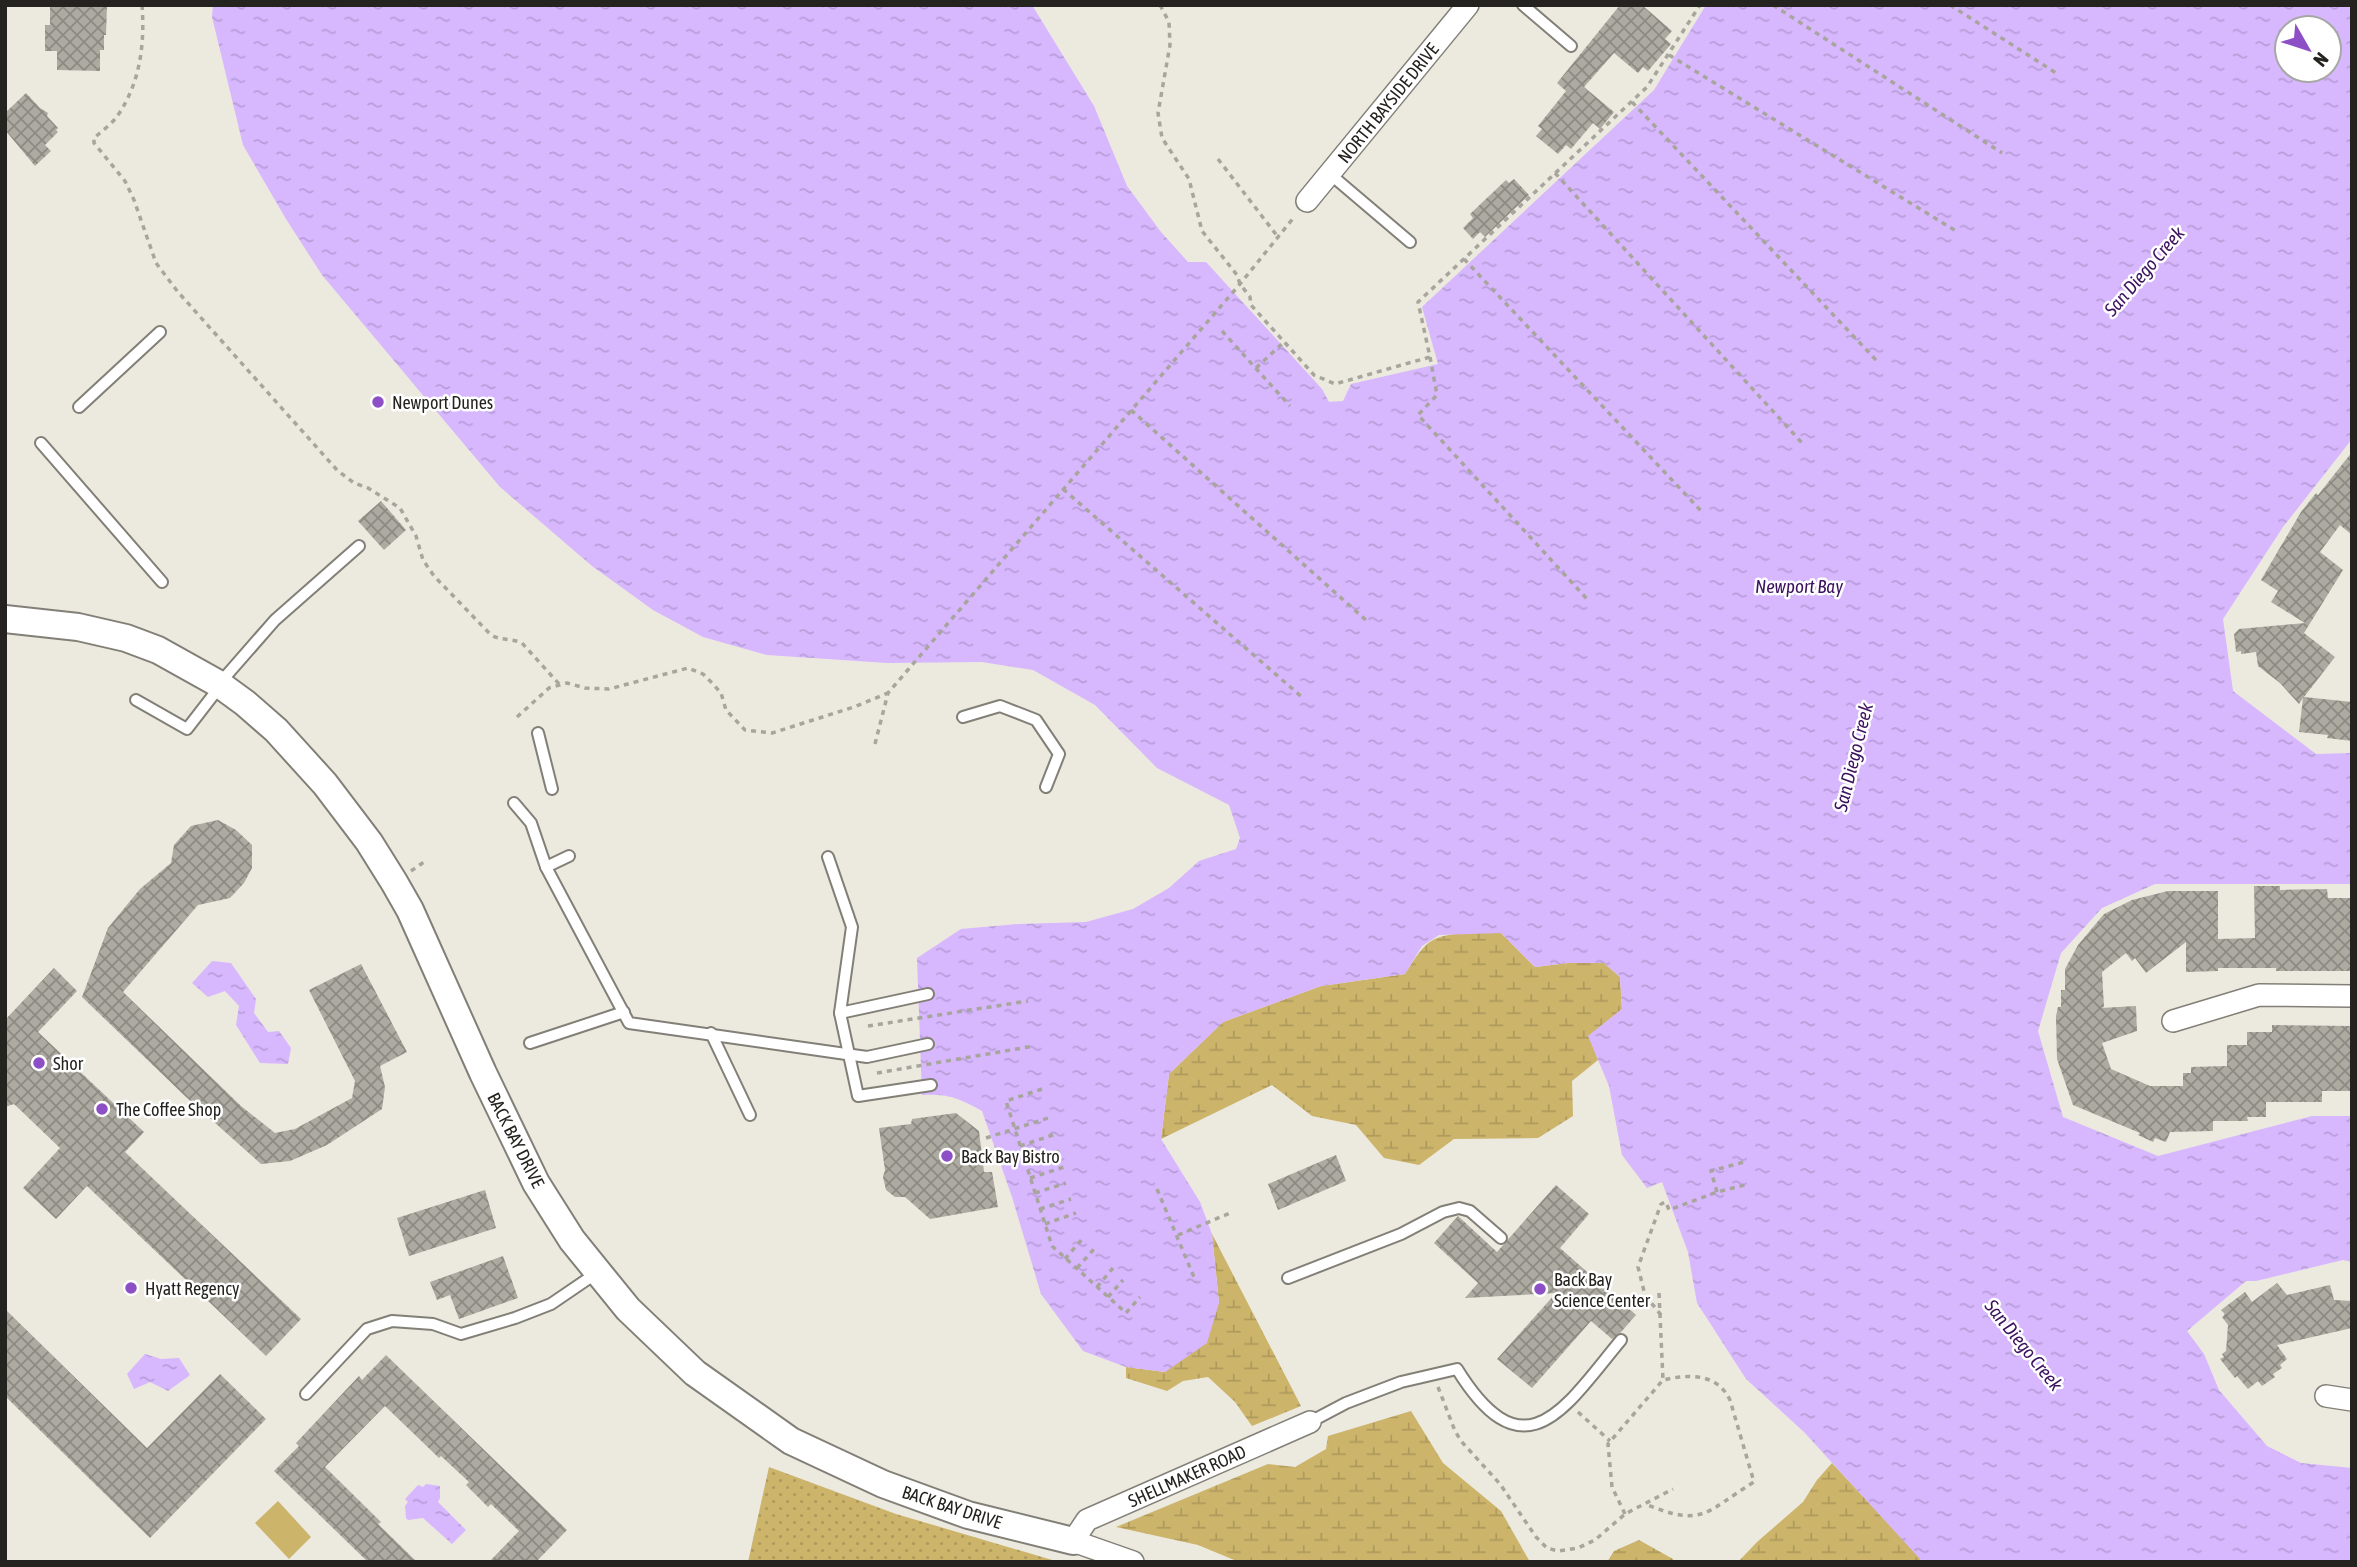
<svg xmlns="http://www.w3.org/2000/svg" width="2357" height="1567" viewBox="0 0 2357 1567" font-family="'Asap Condensed',sans-serif">
	<style>
		.grass { fill: url(#grass-dots) }
		.wetland { fill: url(#wetland-marsh) }
		.pitch { fill: #ccb46b }
		.water { fill: url(#water-ripples); fill-rule: evenodd }
		.building { fill: url(#building-cross-hatch) }
		.lines { fill: none; stroke-linecap: round; stroke-linejoin: round }
		.service-casing { stroke: #827f77; stroke-width: 14 }
		.minor-casing { stroke: #827f77; stroke-width: 24 }
		.tertiary-casing { stroke: #827f77; stroke-width: 30 }
		.path { stroke: #a8a59d; stroke-width: 3.5; stroke-dasharray: 5 5; stroke-linecap: butt }
		.service { stroke: #fff; stroke-width: 10 }
		.minor { stroke: #fff; stroke-width: 21 }
		.tertiary { stroke: #fff; stroke-width: 26 }
		.poi-dot { fill: #8c4fc5; stroke: #fff; stroke-width: 2.5 }
		.labels { text-anchor: middle; dominant-baseline: central; stroke-width: 5; stroke-linejoin: round; paint-order: stroke }
		.street-label { font-size: 18px; fill: #24231f; stroke: #fff }
		.poi-label { font-size: 18px; fill: #24231f; stroke: #fff; text-anchor: start }
		.water-label { font-size: 19px; font-style: italic; fill: #3c125e; stroke: #fff }
	</style>
	<defs>
		<pattern id="grass-dots" width="8" height="8" patternUnits="userSpaceOnUse" patternTransform="scale(1.75)"><rect width="8" height="8" fill="#ccb46b"/><path d="M2 2h.1M6 6h.1" fill="none" stroke="#af9a5c" stroke-width="1.8" stroke-linecap="round"/></pattern>
		<pattern id="wetland-marsh" width="20" height="14" patternUnits="userSpaceOnUse" patternTransform="scale(1.75)"><rect width="20" height="14" fill="#ccb46b"/><path d="M1 5h8M5 5V1M11 12h8M15 12V8" fill="none" stroke="#af9a5c"/></pattern>
		<pattern id="water-ripples" width="26" height="14" patternUnits="userSpaceOnUse" patternTransform="scale(1.75)"><rect width="26" height="14" fill="#d7b7fe"/><path d="M2 4q2-2 4 0t4 0M15 11q2-2 4 0t4 0" fill="none" stroke="#b89dd9"/></pattern>
		<pattern id="building-cross-hatch" width="8" height="8" patternUnits="userSpaceOnUse" patternTransform="scale(1.75)"><rect width="8" height="8" fill="#adaaa1"/><path d="M0 0l8 8M0 8l8-8" fill="none" stroke="#8d8a83"/></pattern>
	</defs>
	<rect width="100%" height="100%" fill="#ece9df"/>
	<!-- grass -->
	<polygon class="grass" points="769,1467 896,1514 1059,1562 748,1562"/>
	<!-- wetland -->
	<g class="wetland">
		<path d="M1473,932L1501,933L1535,967L1568,963H1604L1620,977L1622,1009L1589,1036L1598,1060L1572,1081L1573,1116L1538,1138L1454,1139L1419,1165L1384,1158L1356,1125L1312,1116L1272,1085L1161,1139L1169,1074L1223,1022L1321,986L1405,974C1428,938 1430,936 1473,932Z"/>
		<polygon points="1212,1234 1301,1406 1252,1426 1235,1402 1208,1377 1183,1381 1167,1391 1126,1378 1126,1367 1165,1372 1219,1303"/>
		<polygon points="1411,1411 1443,1463 1501,1511 1530,1562 1239,1562 1198,1545 1116,1527 1268,1464 1295,1467 1326,1449 1328,1436"/>
		<polygon points="1832,1463 1921,1559 1918,1562 1738,1562 1757,1542 1803,1502 1817,1480"/>
		<polygon points="1639,1540 1673,1559 1674,1562 1607,1562 1614,1551"/>
	</g>
	<!-- pitch -->
	<polygon class="pitch" points="278,1501 311,1537 289,1559 255,1523"/>
	<!-- water -->
	<g class="water">
		<path d="M213,5H1032L1094,106L1127,186L1161,232L1188,262H1206L1322,389L1329,402L1343,401L1351,384L1438,364L1422,307L1654,90L1706,5H2352V439L2283,527L2223,619L2233,691L2316,754L2352,753V884H2155L2102,908L2061,953L2038,1031L2063,1117L2158,1156L2312,1116H2352V1262L2343,1260L2256,1281H2246L2187,1331L2204,1354L2219,1390L2267,1446L2301,1463L2352,1468V1562H1918L1920,1559L1804,1432L1746,1379L1697,1303L1688,1252L1662,1182L1647,1188L1622,1155L1609,1086L1588,1036L1622,1009L1620,977L1604,963H1568L1535,967L1501,933L1439,935L1422,946L1405,974L1321,986L1223,1022L1169,1074L1161,1139L1200,1202L1212,1234L1219,1303L1207,1343L1165,1372L1126,1367L1083,1351L1041,1294L1012,1197L982,1111C958,1098 950,1094 922,1095L917,958L961,929L1019,924L1086,922L1133,909L1169,888L1199,861L1236,849L1240,838L1229,805L1157,768L1095,705L1033,670L982,662L887,663L767,655L703,637L653,610L592,566L500,487L322,275L286,219L243,145L212,17ZM2287,28H2329V70H2287Z"/>
		<polygon points="212,961 231,963 256,999 254,1013 268,1032 279,1031 291,1048 288,1064 260,1063 236,1025 239,1006 225,991 208,997 192,983"/>
		<polygon points="145,1354 161,1359 179,1358 190,1375 168,1391 150,1382 134,1389 127,1374"/>
		<polygon points="426,1484 440,1486 440,1498 438,1502 466,1530 452,1544 423,1518 408,1520 406,1518 405,1506 408,1502 405,1499 418,1485 423,1487"/>
	</g>
	<!-- building -->
	<g class="building">
		<polygon points="50,5 107,5 106,35 104,35 104,50 100,50 100,71 57,70 57,51 45,51 45,25 50,25"/>
		<polygon points="1620,5 1642,5 1672,31 1665,39 1671,44 1648,71 1643,67 1638,73 1614,53 1584,87 1614,112 1600,129 1593,123 1571,149 1566,145 1558,154 1536,136 1542,129 1538,126 1566,91 1557,83"/>
		<polygon points="26,93 40,108 48,113 47,116 58,128 56,130 58,132 45,145 51,151 35,166 5,130 5,113"/>
		<polygon points="1514,179 1529,195 1485,237 1480,232 1473,239 1463,228 1473,218 1470,214 1506,180 1509,183"/>
		<polygon points="2352,452 2352,535 2340,525 2320,552 2343,570 2304,633 2335,657 2304,697 2352,702 2352,741 2327,738 2328,735 2299,732 2303,698 2299,704 2280,683 2258,666 2256,652 2241,654 2241,651 2236,652 2234,634 2239,629 2305,623 2271,602 2278,591 2261,580 2301,512 2316,493 2318,495"/>
		<polygon points="381,501 406,530 384,550 358,521"/>
		<polygon points="218,820 236,830 252,845 252,868 244,883 230,898 198,905 123,992 241,1106 275,1133 295,1129 352,1098 355,1081 309,990 361,964 407,1052 380,1066 385,1087 382,1109 327,1145 290,1161 261,1164 186,1097 82,997 108,928 140,889 171,863 174,845 191,826"/>
		<polygon points="2254,886 2280,886 2280,890 2327,889 2328,898 2352,898 2352,971 2276,971 2276,968 2218,968 2218,971 2186,972 2186,942 2146,973 2135,958 2132,961 2126,953 2102,972 2104,1007 2101,1008 2136,1006 2137,1031 2102,1043 2111,1069 2150,1086 2183,1086 2183,1073 2191,1073 2191,1067 2227,1066 2227,1045 2247,1045 2247,1032 2272,1032 2272,1025 2352,1026 2352,1091 2322,1091 2322,1102 2266,1102 2266,1117 2247,1117 2248,1121 2213,1121 2213,1131 2170,1132 2166,1142 2155,1138 2153,1142 2138,1135 2140,1133 2073,1105 2057,1059 2056,1016 2058,1007 2061,1007 2061,990 2065,990 2065,969 2078,945 2104,914 2132,900 2168,891 2218,891 2218,939 2255,938"/>
		<polygon points="54,968 77,991 38,1032 144,1132 125,1152 301,1319 266,1356 87,1186 56,1219 23,1188 60,1148 14,1104 5,1107 5,1020"/>
		<polygon points="956,1113 979,1131 984,1172 992,1172 998,1207 930,1219 905,1197 895,1197 886,1190 883,1177 885,1170 879,1128 911,1124 912,1119"/>
		<polygon points="1336,1155 1346,1181 1278,1210 1268,1184"/>
		<polygon points="1556,1185 1589,1214 1560,1248 1636,1315 1621,1332 1612,1339 1591,1321 1532,1388 1497,1359 1556,1293 1465,1298 1478,1283 1434,1243 1458,1216 1497,1252"/>
		<polygon points="485,1190 496,1228 409,1256 397,1218"/>
		<polygon points="503,1256 518,1298 459,1319 450,1295 437,1300 430,1282"/>
		<polygon points="2277,1283 2287,1295 2330,1285 2334,1300 2352,1301 2352,1328 2277,1345 2287,1359 2280,1365 2282,1368 2273,1374 2275,1377 2262,1386 2258,1381 2248,1389 2237,1376 2235,1378 2220,1359 2224,1357 2222,1354 2226,1351 2228,1325 2222,1317 2225,1314 2221,1310 2245,1292 2252,1302"/>
		<polygon points="5,1309 147,1448 220,1374 266,1419 150,1538 5,1396"/>
		<polygon points="386,1355 567,1530 536,1562 489,1562 519,1531 491,1504 488,1507 466,1485 469,1482 441,1456 439,1458 385,1406 325,1467 381,1522 378,1524 417,1562 368,1562 274,1471 299,1446 296,1443 359,1376 362,1380"/>
	</g>
	<g class="lines">
		<!-- service casing -->
		<g class="service-casing">
			<g id="service">
				<polyline points="1523,5 1571,46"/>
				<polyline points="1330,174 1410,242"/>
				<polyline points="79,407 160,332"/>
				<polyline points="41,443 162,582"/>
				<polyline points="219,684 275,620 359,546"/>
				<polyline points="136,700 187,729 221,685"/>
				<polyline points="963,717 1000,706 1036,720 1059,754 1046,787"/>
				<polyline points="538,733 552,789"/>
				<polyline points="514,803 531,823 546,867 629,1023 867,1057 928,1044"/>
				<polyline points="828,857 852,927 840,1013 858,1096 931,1085"/>
				<polyline points="546,867 569,856"/>
				<polyline points="840,1013 928,994"/>
				<polyline points="711,1033 750,1115"/>
				<polyline points="530,1043 624,1012"/>
				<polyline points="1288,1278 1401,1234 1443,1212 1459,1208 1470,1211 1501,1238"/>
				<polyline points="306,1394 367,1329 392,1321 433,1324 461,1334 515,1318 551,1304 598,1272"/>
				<path d="M1310,1422L1346,1403L1401,1382L1457,1369C1525,1479 1566,1406 1621,1340"/>
			</g>
		</g>
		<!-- minor casing -->
		<g class="minor-casing">
			<g id="minor">
				<polyline points="1307,201 1468,5"/>
				<polyline points="2173,1021 2259,995 2352,996"/>
				<polyline points="2326,1396 2352,1400"/>
				<polyline points="1133,1562 1073,1541 1087,1520 1310,1422"/>
			</g>
		</g>
		<!-- tertiary casing -->
		<g class="tertiary-casing">
			<polyline id="tertiary" points="5,619 78,627 126,638 158,650 219,684 245,703 276,730 325,784 369,842 394,882 410,910 483,1073 536,1183 572,1240 628,1309 695,1373 791,1441 883,1484 968,1515 1073,1541"/>
		</g>
		<!-- path -->
		<g class="path">
			<path d="M142,5C145,44 140,83 118,115C112,124 102,131 94,138V143L125,181L134,200L156,263L178,292L337,470L354,483L368,488L400,508L416,536L423,560L434,576L491,635C502,641 511,638 522,643L560,685"/>
			<polyline points="1160,5 1169,22 1170,45 1158,113 1162,138 1189,179 1202,231 1237,275 1240,284 1250,297 1251,305 1314,375 1335,384 1430,357 1418,302 1647,87 1700,5"/>
			<polyline points="1773,5 2002,153"/>
			<polyline points="1950,5 2056,73"/>
			<polyline points="1669,55 1956,231"/>
			<polyline points="1632,102 1876,360"/>
			<polyline points="1218,159 1278,237"/>
			<polyline points="1555,173 1803,444"/>
			<polyline points="1464,259 1704,514"/>
			<polyline points="1222,331 1290,406"/>
			<polyline points="1430,357 1437,395 1418,415 1587,599"/>
			<polyline points="1256,368 1284,342"/>
			<polyline points="1131,410 1368,622"/>
			<polyline points="1063,489 1303,698"/>
			<polyline points="517,717 549,688 567,683 585,688 609,689 688,668 703,674 712,683 721,693 726,710 745,730 772,733 854,707 888,693"/>
			<polyline points="875,744 888,693 1240,284 1295,216"/>
			<polyline points="411,871 424,862"/>
			<polyline points="868,1026 1028,1001"/>
			<polyline points="877,1073 1034,1046"/>
			<polyline points="1042,1089 1006,1101 1052,1246 1126,1313 1140,1297"/>
			<polyline points="986,1138 1048,1118"/>
			<polyline points="1020,1146 1056,1134"/>
			<polyline points="1026,1162 1060,1151"/>
			<polyline points="1030,1178 1064,1167"/>
			<polyline points="1157,1189 1196,1282"/>
			<polyline points="1717,1192 1711,1171 1744,1162"/>
			<polyline points="1035,1193 1066,1183"/>
			<polyline points="1040,1209 1071,1199"/>
			<polyline points="1045,1224 1076,1213"/>
			<polyline points="1178,1235 1230,1213"/>
			<polyline points="1065,1259 1083,1238"/>
			<polyline points="1077,1268 1094,1249"/>
			<polyline points="1097,1287 1113,1268"/>
			<polyline points="1659,1293 1663,1380"/>
			<polyline points="1108,1297 1123,1280"/>
			<polyline points="1661,1315 1645,1295 1638,1267 1661,1204 1666,1202 1669,1210 1717,1192 1749,1184"/>
			<polyline points="1438,1387 1455,1431 1461,1441 1500,1484 1536,1537 1547,1548 1558,1551 1578,1548 1595,1540 1625,1514 1673,1489"/>
			<polyline points="1578,1412 1610,1441"/>
			<path d="M1625,1514L1612,1487L1608,1444L1663,1380C1689,1374 1717,1373 1730,1400L1754,1482C1705,1512 1704,1528 1645,1504"/>
		</g>
		<!-- service -->
		<use href="#service" class="service"/>
		<!-- minor -->
		<use href="#minor" class="minor"/>
		<!-- tertiary -->
		<use href="#tertiary" class="tertiary"/>
	</g>
	<!-- markers -->
	<g class="poi-dot">
		<circle cx="378" cy="402" r="7"/>
		<circle cx="39" cy="1063" r="7"/>
		<circle cx="102" cy="1109" r="7"/>
		<circle cx="947" cy="1156" r="7"/>
		<circle cx="131" cy="1288" r="7"/>
		<circle cx="1540" cy="1289" r="7"/>
	</g>
	<g class="labels">
		<!-- street labels -->
		<g class="street-label">
			<text transform="translate(1388 103) rotate(-51)">NORTH BAYSIDE DRIVE</text>
			<text transform="translate(516 1140) rotate(63)">BACK BAY DRIVE</text>
			<text transform="translate(1187 1476) rotate(-24)">SHELLMAKER ROAD</text>
			<text transform="translate(952 1507) rotate(18)">BACK BAY DRIVE</text>
		</g>
		<!-- poi labels -->
		<g class="poi-label">
			<text x="392" y="402">Newport Dunes</text>
			<text x="53" y="1063">Shor</text>
			<text x="116" y="1109">The Coffee Shop</text>
			<text x="961" y="1156">Back Bay Bistro</text>
			<text x="1554" y="1279">Back Bay<tspan x="1554" dy="21">Science Center</tspan></text>
			<text x="145" y="1288">Hyatt Regency</text>
		</g>
		<!-- water labels -->
		<g class="water-label">
			<text transform="translate(2144 271) rotate(-49)">San Diego Creek</text>
			<text x="1799" y="586">Newport Bay</text>
			<text transform="translate(1853 757) rotate(-76)">San Diego Creek</text>
			<text transform="translate(2024 1345) rotate(51)">San Diego Creek</text>
		</g>
	</g>
	<!-- border -->
	<rect width="2357" height="1567" fill="none" stroke="#24231f" stroke-width="14"/>
	<!-- north arrow -->
	<g transform="translate(2308 49) rotate(129)"><circle r="33" fill="#ffffff" stroke="#a7a7a5" stroke-width="2"/>
	<path d="M0-5L12 26L0 18L-12 26Z" fill="#8c4fc5"/>
	<text y="-10" font-size="19" font-weight="bold" text-anchor="middle" fill="#24231f">N</text>
	</g>
</svg>
